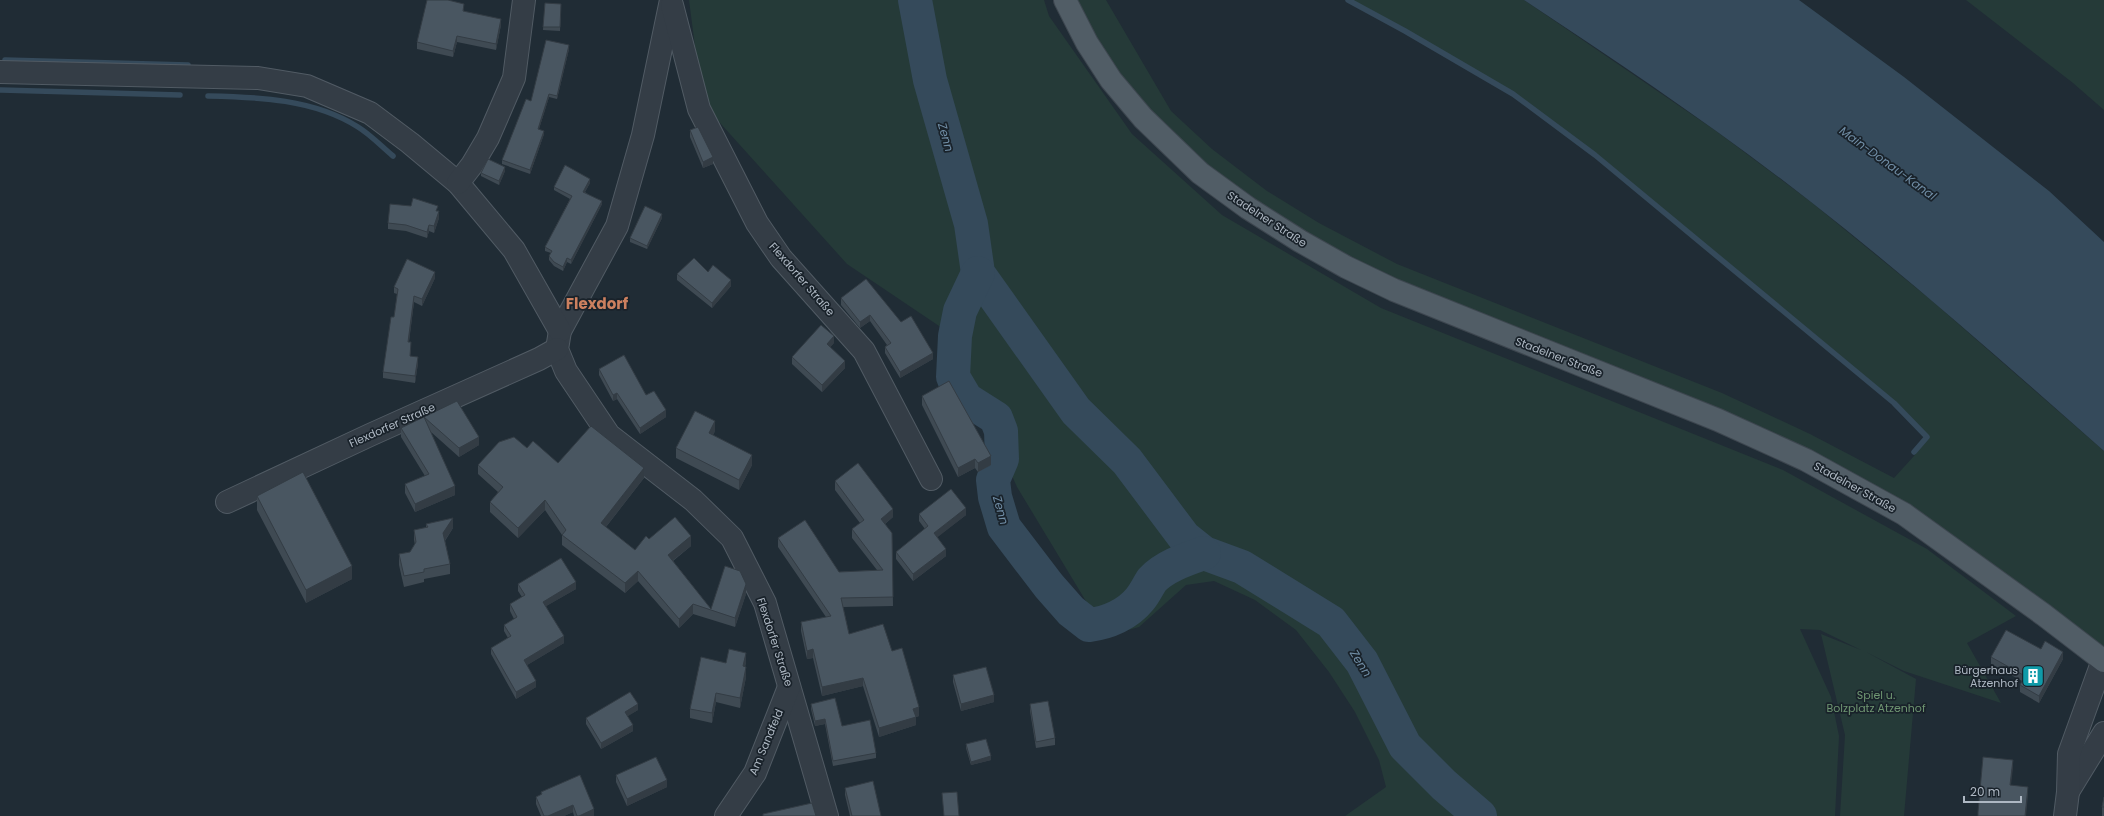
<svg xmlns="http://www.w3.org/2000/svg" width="2104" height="816" viewBox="0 0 2104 816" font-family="Poppins,sans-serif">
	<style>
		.green { fill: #253a38 }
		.water { fill: #354a5b }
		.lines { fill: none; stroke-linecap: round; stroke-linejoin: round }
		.stream { stroke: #354a5b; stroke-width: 5.5 }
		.river { stroke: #354a5b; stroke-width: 34 }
		.minor-casing { stroke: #515b64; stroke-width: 24 }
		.major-casing { stroke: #3d464f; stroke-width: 24 }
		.minor { stroke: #343d46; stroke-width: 22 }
		.major { stroke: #515d66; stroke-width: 22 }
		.wall { fill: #3f4a53 }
		.shaded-wall { fill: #333c44 }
		.building { fill: #495661; stroke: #333c44 }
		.labels { text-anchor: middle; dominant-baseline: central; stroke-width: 3.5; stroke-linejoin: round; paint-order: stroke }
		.street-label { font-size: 11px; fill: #aeb8c3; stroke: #19222a }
		.poi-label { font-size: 11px; fill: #aeb8c3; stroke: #19222a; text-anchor: end }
		.park-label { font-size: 11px; fill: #6f9672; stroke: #19222a }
		.water-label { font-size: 12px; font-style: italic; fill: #708da5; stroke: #19222a }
		.district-label { font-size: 15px; font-weight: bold; fill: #cc805f; stroke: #19222a }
	</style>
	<rect width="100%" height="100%" fill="#202c35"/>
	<!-- green -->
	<g class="green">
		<polygon points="689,0 1044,0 1049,16 1132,134 1222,215 1381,308 1783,470 1927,549 2016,616 1967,643 2001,703 1904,671 1866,652 1916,679 1904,816 1840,816 1845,735 1821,634 1861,650 1820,630 1800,629 1831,697 1839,736 1835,816 1345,816 1386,787 1379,760 1355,712 1329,672 1296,630 1255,600 1214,581 1186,585 1139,627 1107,636 1017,487 948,332 847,264 712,114 696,54"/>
		<polygon points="1065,0 1106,0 1171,111 1212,149 1267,191 1319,223 1397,264 1722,393 1810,434 1894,478 1914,456 1927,437 1894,403 1595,155 1513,94 1405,31 1348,0 1524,0 1716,131 1811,202 1931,300 2104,451 2104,661 1904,514 1346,267 1143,118"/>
		<polygon points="1966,0 2104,0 2104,110 2073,83"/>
	</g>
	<!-- water -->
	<path class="water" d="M1524,0H1799L1904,77L2049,191L2104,242V451C2008,366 1912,281 1811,202C1719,130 1621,64 1524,0Z"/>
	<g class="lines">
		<!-- stream -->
		<g class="stream">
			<polyline points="1348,0 1405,31 1513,94 1595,155 1894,403 1927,437 1914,452"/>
			<polyline points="5,60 188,65"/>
			<polyline points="1,90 180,95"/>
			<path d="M208,96C258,97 314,99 358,127C371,135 382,147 393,156"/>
		</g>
		<!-- river -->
		<g class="river">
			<polyline points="915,0 930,80 971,224 978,273 1076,411 1127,461 1184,537 1204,553 1242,567 1331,622 1362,662 1405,746 1444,785 1480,816"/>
			<path d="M978,273L960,311L955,336L953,377L966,399L996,418L1001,431L1002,459L993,480L995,497L1004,527L1049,586L1071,611L1089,625C1108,623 1128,614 1140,599C1145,593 1148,586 1152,580C1165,566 1187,559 1204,553"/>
		</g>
		<!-- minor casing -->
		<g class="minor-casing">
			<g id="minor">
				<polyline points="671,0 643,135 617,226 560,331 557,349 566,371 609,435 693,500 732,538 765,603 827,816"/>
				<polyline points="672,5 699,109 757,223 781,258 864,351 931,479"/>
				<polyline points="0,72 258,78 307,86 370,113 410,143 458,183 514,250 560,331"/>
				<polyline points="458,183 472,165 488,138 514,78 524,0"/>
				<polyline points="227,502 370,435 539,359 557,349"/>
				<polyline points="2069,790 2104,733"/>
				<polyline points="726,816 755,773 789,687"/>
				<polyline points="2065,816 2068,792 2069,754 2103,660"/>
			</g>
		</g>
		<!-- major casing -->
		<g class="major-casing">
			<polyline id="major" points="1065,0 1087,43 1111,80 1143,118 1200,173 1248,208 1300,241 1346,267 1394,290 1718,420 1806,460 1904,514 2044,615 2104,661"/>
		</g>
		<!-- minor -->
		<use href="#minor" class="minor"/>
		<!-- major -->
		<use href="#major" class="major"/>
	</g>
	<!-- wall -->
	<g class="wall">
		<polygon points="545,3 561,8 560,31 543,30"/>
		<polygon points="464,10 464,11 501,25 496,50 457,42 453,57 417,49 417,42"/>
		<polygon points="569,49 557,99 549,97 539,129 544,134 530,174 502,164 502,160 531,101"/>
		<polygon points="690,130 713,164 703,168 690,137"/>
		<polygon points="505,171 499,185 481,176 481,173"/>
		<polygon points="590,183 585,192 602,204 571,264 567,262 563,271 554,266 549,260 549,256 551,253 545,251 545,247 570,199 554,190 554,187"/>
		<polygon points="438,211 439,218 434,233 429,231 427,238 406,231 388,229 388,223"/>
		<polygon points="662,218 647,249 630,242 630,238"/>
		<polygon points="708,272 731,286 712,308 677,280 677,274"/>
		<polygon points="435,278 422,306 414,302 409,342 411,348 410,356 418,363 415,383 383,378 383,372 394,317 397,294 394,293 394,287"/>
		<polygon points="841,298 901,322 933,359 900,378 885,353 885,347 887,345 870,321 860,328 841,305"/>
		<polygon points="834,343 830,347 845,368 822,392 792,364 792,357"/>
		<polygon points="599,369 646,395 666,417 640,434 617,399 613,401 599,375"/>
		<polygon points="922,396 991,465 978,472 975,468 958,477 922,405"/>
		<polygon points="457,401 479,445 459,457 431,432 455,495 415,512 405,493 405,484 425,476 401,437 401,428"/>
		<polygon points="715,431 713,435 752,465 739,490 676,458 676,448"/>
		<polygon points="527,448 558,463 644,478 606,527 635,550 649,539 691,546 673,561 711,609 746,594 735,627 693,614 679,628 638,581 625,593 562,545 562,535 545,510 518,538 490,512 490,502 498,492 478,474 478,465"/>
		<polygon points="835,481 893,517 885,524 892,533 893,606 843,607 849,634 892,651 919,716 916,717 916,725 879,737 863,686 822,696 813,658 807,659 801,631 801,622 826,617 778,547 778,538 839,572 877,570 852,538 852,529 860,523 835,490"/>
		<polygon points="257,496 352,579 306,603 257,510"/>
		<polygon points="919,514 966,515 937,537 946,556 913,581 896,559 896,552 925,529 919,521"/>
		<polygon points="426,524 453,528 445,541 450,564 450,574 424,579 424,582 404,587 399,565 399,554 410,552 415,545 414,540 414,530 426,528"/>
		<polygon points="518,584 576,589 546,606 564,643 527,665 536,687 516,699 491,654 491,648 508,638 504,631 504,625 514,619 510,611 510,604 522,597 518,591"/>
		<polygon points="2041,649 2063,659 2039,703 2020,692 2020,685 2022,681 1991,664 1991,657"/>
		<polygon points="746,662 745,667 746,677 740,708 716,702 712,723 690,718 690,709 726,663"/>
		<polygon points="953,675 994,702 961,711 953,682"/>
		<polygon points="811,704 842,726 876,753 876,758 833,766 825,724 815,726 811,709"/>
		<polygon points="1030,704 1055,738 1055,745 1036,748 1030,711"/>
		<polygon points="638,710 627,716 633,731 601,749 586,724 586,718"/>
		<polygon points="966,744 991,760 971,765 966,748"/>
		<polygon points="580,775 594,816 574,816 573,812 564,816 541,816 536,804 536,797 541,795 541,792"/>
		<polygon points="616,775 667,787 627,806 616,782"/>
		<polygon points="845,788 881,816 850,816 845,795"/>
		<polygon points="2104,797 2104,816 2102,816 2102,807"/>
	</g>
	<!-- shaded-wall -->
	<g class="shaded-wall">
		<polygon points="501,19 501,25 496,50 496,44"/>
		<polygon points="457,36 457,42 453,57 453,51"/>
		<polygon points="569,45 569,49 557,99 557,96"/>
		<polygon points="549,94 549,97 538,132 538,129"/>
		<polygon points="544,131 544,134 530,174 530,170"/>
		<polygon points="713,157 713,164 703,168 703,162"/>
		<polygon points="505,167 505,171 499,185 499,181"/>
		<polygon points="590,179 590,183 583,195 583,192"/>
		<polygon points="602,201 602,204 571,264 571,260"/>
		<polygon points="439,211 439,218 434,233 434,226"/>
		<polygon points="662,214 662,218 647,249 647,246"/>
		<polygon points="429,225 429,231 427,238 427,232"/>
		<polygon points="567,258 567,262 563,271 563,267"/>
		<polygon points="435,272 435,278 422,306 422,299"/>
		<polygon points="731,280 731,286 712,308 712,303"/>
		<polygon points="414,296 414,302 408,348 408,342"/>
		<polygon points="870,315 870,321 860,328 860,322"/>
		<polygon points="834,336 834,343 827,351 827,344"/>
		<polygon points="933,353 933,359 900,378 900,372"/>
		<polygon points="418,357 418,363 415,383 415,376"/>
		<polygon points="845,361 845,368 822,392 822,385"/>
		<polygon points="617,393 617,399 613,401 613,395"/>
		<polygon points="666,410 666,417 640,434 640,428"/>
		<polygon points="715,421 715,431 709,443 709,433"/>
		<polygon points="479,437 479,445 459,457 459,448"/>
		<polygon points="752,455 752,465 739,490 739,480"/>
		<polygon points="991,456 991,465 978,472 978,463"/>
		<polygon points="975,459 975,468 958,477 958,468"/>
		<polygon points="644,468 644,478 601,533 601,523"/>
		<polygon points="455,486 455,495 415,512 415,504"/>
		<polygon points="545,500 545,510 518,538 518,528"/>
		<polygon points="966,508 966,515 934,540 934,533"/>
		<polygon points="893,509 893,517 881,527 881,519"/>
		<polygon points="453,518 453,528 443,543 443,533"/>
		<polygon points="691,536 691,546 668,564 668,555"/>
		<polygon points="946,549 946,556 913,581 913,574"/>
		<polygon points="352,566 352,579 306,603 306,590"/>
		<polygon points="638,571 638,581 625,593 625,583"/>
		<polygon points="576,582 576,589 543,608 543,602"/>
		<polygon points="746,584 746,594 735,627 735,618"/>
		<polygon points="693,604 693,614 679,628 679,619"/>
		<polygon points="564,636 564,643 524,667 524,660"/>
		<polygon points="813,649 813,658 807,659 807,651"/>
		<polygon points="2063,652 2063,659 2039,703 2039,696"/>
		<polygon points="746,653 746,662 743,676 743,666"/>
		<polygon points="746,667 746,677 740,708 740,698"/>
		<polygon points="863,678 863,686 822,696 822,687"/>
		<polygon points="536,681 536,687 516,699 516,692"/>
		<polygon points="716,693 716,702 712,723 712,713"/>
		<polygon points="994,695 994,702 961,711 961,704"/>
		<polygon points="638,704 638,710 625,718 625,712"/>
		<polygon points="919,707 919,716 916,717 916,725 879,737 879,728 913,709"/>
		<polygon points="825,719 825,724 815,726 815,721"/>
		<polygon points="633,725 633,731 601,749 601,743"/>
		<polygon points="991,756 991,760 971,765 971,762"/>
		<polygon points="2013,760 2013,768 2010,793 2010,785"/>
		<polygon points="667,780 667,787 627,806 627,799"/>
		<polygon points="2028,787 2028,795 2026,816 2025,816"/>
		<polygon points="573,805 573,812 564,816 548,816"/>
		<polygon points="594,809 594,816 579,816"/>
	</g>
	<!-- building -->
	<g class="building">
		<polygon points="427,0 448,0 464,4 463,11 501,19 496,44 457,36 453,51 417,42"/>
		<polygon points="545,3 561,4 560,27 543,27"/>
		<polygon points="546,40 569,45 557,96 549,94 538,129 544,131 530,170 502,160 526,99 531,101"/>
		<polygon points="698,127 713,157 703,162 690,130"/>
		<polygon points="488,159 505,167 499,181 481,173"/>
		<polygon points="565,165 590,179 583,192 602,201 571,260 567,258 563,267 554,262 549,256 552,251 545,247 572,196 554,187"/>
		<polygon points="413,198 438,206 436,211 439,211 434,226 429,225 427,232 406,225 388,223 390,204 411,206"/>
		<polygon points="645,206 662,214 647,246 630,238"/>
		<polygon points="694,258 708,272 713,265 731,280 712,303 677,274"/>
		<polygon points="407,259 435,272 422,299 414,296 408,342 411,342 410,356 418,357 415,376 383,372 391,317 394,317 398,289 394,287"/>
		<polygon points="866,279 901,322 911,316 933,353 900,372 885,347 891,343 870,315 860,322 841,298"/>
		<polygon points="821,325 834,336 827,344 845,361 822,385 792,357"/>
		<polygon points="624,355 646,395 654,391 666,410 640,428 617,393 613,395 599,369"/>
		<polygon points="949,381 991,456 978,463 975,459 958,468 922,396"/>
		<polygon points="457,401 479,437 459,448 424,417 455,486 415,504 405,484 429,474 401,428"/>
		<polygon points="695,411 715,421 709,433 752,455 739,480 676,448"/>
		<polygon points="591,426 644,468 601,523 635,550 646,536 649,539 675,517 691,536 668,555 711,609 725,566 740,571 746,584 735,618 693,604 679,619 638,571 625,583 562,535 566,530 545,500 518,528 490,502 503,487 478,465 499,442 514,437 527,448 533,441 558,463"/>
		<polygon points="858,463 893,509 881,519 892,533 893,597 841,598 849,634 883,624 892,651 902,648 919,707 913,709 916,717 879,728 863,678 822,687 813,649 807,651 801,622 831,616 778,538 805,520 839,572 883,570 852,529 864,520 835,481"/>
		<polygon points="303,472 352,566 306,590 257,496"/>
		<polygon points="951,489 966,508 934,533 946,549 913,574 896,552 928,526 919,514"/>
		<polygon points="453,518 443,533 450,564 424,569 424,572 404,576 399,554 410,552 416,542 414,530 428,527 426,524"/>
		<polygon points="561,558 576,582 543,602 564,636 524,660 536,681 516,692 491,648 511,636 504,625 517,617 510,604 525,595 518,584"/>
		<polygon points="2006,630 2041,649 2045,641 2063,652 2039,696 2020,685 2025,676 1991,657"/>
		<polygon points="729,649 746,653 743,666 746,667 740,698 716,693 712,713 690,709 701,657 726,663"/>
		<polygon points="986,667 994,695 961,704 953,675"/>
		<polygon points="630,692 638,704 625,712 633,725 601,743 586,718"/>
		<polygon points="835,698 842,726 870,720 876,753 833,761 825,719 815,721 811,704"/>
		<polygon points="1048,701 1055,738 1036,742 1030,704"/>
		<polygon points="986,739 991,756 971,762 966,744"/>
		<polygon points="656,757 667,780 627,799 616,775"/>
		<polygon points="1983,757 2013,760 2010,785 2028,787 2025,816 1978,816 1978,812"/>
		<polygon points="580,775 594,809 579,816 577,816 573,805 548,816 544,816 536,797 542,794 541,792"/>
		<polygon points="873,781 881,816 852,816 845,788"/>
		<polygon points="957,792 959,816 944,816 942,793"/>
		<polygon points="2104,797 2104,807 2102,807"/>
		<polygon points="812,803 816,816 763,816 763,814"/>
	</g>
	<!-- icons -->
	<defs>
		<g id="building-square" transform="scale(1.15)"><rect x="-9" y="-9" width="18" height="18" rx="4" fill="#0f9aa8" stroke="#19222a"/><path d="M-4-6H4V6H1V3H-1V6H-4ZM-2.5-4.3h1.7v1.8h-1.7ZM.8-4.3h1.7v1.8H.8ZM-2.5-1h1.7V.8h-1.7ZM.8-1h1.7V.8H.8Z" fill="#fff"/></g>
	</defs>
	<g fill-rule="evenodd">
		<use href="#building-square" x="2033" y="676"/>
	</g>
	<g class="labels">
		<!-- street labels -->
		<g class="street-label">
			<text transform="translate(1267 219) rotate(33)">Stadelner Straße</text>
			<text transform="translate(802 279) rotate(49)">Flexdorfer Straße</text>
			<text transform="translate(1559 357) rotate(21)">Stadelner Straße</text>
			<text transform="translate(392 425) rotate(-24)">Flexdorfer Straße</text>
			<text transform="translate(1855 487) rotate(29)">Stadelner Straße</text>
			<text transform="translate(775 642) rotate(72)">Flexdorfer Straße</text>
			<text transform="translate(766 742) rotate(-67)">Am Sandfeld</text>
		</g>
		<!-- poi labels -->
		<g class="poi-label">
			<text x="2018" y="670">Bürgerhaus<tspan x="2018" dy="13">Atzenhof</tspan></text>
		</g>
		<!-- park labels -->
		<g class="park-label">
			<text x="1876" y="695">Spiel u.<tspan x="1876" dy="13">Bolzplatz Atzenhof</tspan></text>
		</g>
		<!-- water labels -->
		<g class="water-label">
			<text transform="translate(946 137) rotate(74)">Zenn</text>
			<text transform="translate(1888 163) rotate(36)">Main-Donau-Kanal</text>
			<text transform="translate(1001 510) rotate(74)">Zenn</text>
			<text transform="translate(1361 663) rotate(58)">Zenn</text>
		</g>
		<!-- district labels -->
		<g class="district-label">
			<text x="597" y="303">Flexdorf</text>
		</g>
	</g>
	<!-- scale -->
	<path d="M1964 796v6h57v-6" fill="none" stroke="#aeb8c3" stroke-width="2"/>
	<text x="1970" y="796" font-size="12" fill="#aeb8c3" stroke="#19222a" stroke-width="3" paint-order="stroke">20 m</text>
</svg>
